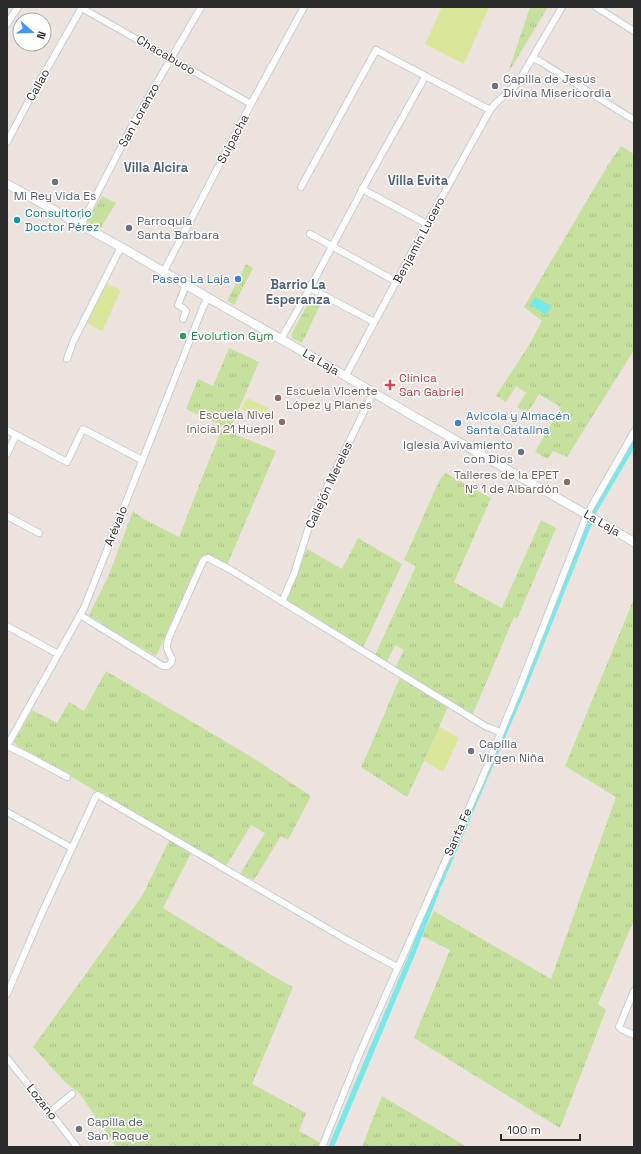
<svg xmlns="http://www.w3.org/2000/svg" width="641" height="1154" viewBox="0 0 641 1154" font-family="'Space Grotesk',sans-serif">
	<style>
		.grass { fill: url(#grass-tufts) }
		.pitch { fill: #dae79a }
		.water { fill: #77e9e9 }
		.lines { fill: none; stroke-linecap: round; stroke-linejoin: round }
		.stream { stroke: #77e9e9; stroke-width: 1.5 }
		.canal { stroke: #77e9e9; stroke-width: 5.5 }
		.minor-casing { stroke: #c6cdd4; stroke-width: 8 }
		.secondary-casing { stroke: #c6cdd4; stroke-width: 10 }
		.minor { stroke: #fff; stroke-width: 6 }
		.secondary { stroke: #fff; stroke-width: 8 }
		.worship-dot { fill: #6b7280; stroke: #fff; stroke-width: 1.5 }
		.culture-dot { fill: #0f9aa8; stroke: #fff; stroke-width: 1.5 }
		.shop-dot { fill: #3f7fe0; stroke: #fff; stroke-width: 1.5 }
		.leisure-dot { fill: #2e9e5b; stroke: #fff; stroke-width: 1.5 }
		.health-dot { fill: #e0444e; stroke: #fff; stroke-width: 1.5 }
		.education-dot { fill: #8d6e63; stroke: #fff; stroke-width: 1.5 }
		.labels { text-anchor: middle; dominant-baseline: central; stroke-width: 3; stroke-linejoin: round; paint-order: stroke }
		.street-label { font-size: 12px; fill: #2b2b2b; stroke: #fff }
		.worship-label { font-size: 12px; fill: #5b616d; stroke: #fff; text-anchor: start }
		.culture-label { font-size: 12px; fill: #0d838f; stroke: #fff; text-anchor: start }
		.shop-label { font-size: 12px; fill: #366cbe; stroke: #fff; text-anchor: end }
		.leisure-label { font-size: 12px; fill: #27864d; stroke: #fff; text-anchor: start }
		.health-label { font-size: 12px; fill: #be3a42; stroke: #fff; text-anchor: start }
		.education-label { font-size: 12px; fill: #785e54; stroke: #fff; text-anchor: end }
		.neighbourhood-label { font-size: 13px; font-weight: bold; fill: #4e617a; stroke: #fff }
	</style>
	<defs>
		<pattern id="grass-tufts" width="24" height="20" patternUnits="userSpaceOnUse"><rect width="24" height="20" fill="#c6e09e"/><path d="M3 7l-1-3M5 7V3M7 7l1-3M15 17l-1-3M17 17v-4M19 17l1-3" fill="none" stroke="#aac088"/></pattern>
	</defs>
	<rect width="100%" height="100%" fill="#ece3de"/>
	<!-- grass -->
	<g class="grass">
		<polygon points="530,7 548,7 508,73"/>
		<polygon points="621,146 634,154 634,350 567,457 553,451 548,459 535,452 561,407 539,394 527,414 517,407 526,393 516,386 506,402 496,396 529,345 542,321 524,307 608,165"/>
		<polygon points="102,196 116,203 100,229 86,222"/>
		<polygon points="246,264 253,268 234,305 227,301"/>
		<polygon points="311,298 316,298 322,301 302,343 292,338 292,333"/>
		<polygon points="229,348 259,362 229,432 276,451 227,565 210,556 205,555 156,656 114,632 89,615 108,577 133,511 142,518 179,537 204,473 223,426 186,409 198,379 213,386"/>
		<path d="M445,473L491,498L454,582L502,608L541,520L556,528L517,619L514,617L472,716L450,702L439,727H440L407,797L361,767C376,736 388,704 402,673L395,668L404,650L395,645L387,662L375,655L416,566L404,560L439,481Z"/>
		<polygon points="358,538 402,564 363,648 285,602 307,549 342,569"/>
		<polygon points="633,601 634,920 598,1004 606,1010 560,1128 414,1038 450,950 422,936 434,911 551,979 616,797 565,766"/>
		<polygon points="106,671 250,756 311,796 288,840 281,836 254,880 240,874 265,833 251,825 226,866 195,848 190,855 163,908 268,973 293,987 252,1084 306,1113 299,1131 321,1143 320,1147 116,1147 80,1094 65,1082 33,1047 142,896 172,835 18,746 14,742 32,710 57,723 69,702 84,711"/>
		<polygon points="382,1096 467,1147 362,1147 368,1131"/>
	</g>
	<!-- pitch -->
	<g class="pitch">
		<polygon points="442,7 489,7 464,64 425,44"/>
		<polygon points="105,283 121,290 102,331 86,323"/>
		<polygon points="247,398 268,408 262,420 241,409"/>
		<polygon points="440,727 459,738 443,772 424,761"/>
	</g>
	<!-- water -->
	<polygon class="water" points="535,297 551,306 546,315 530,305"/>
	<g class="lines">
		<!-- stream -->
		<polyline class="stream" points="7,10 9,7"/>
		<!-- canal -->
		<g class="canal">
			<polyline points="439,885 523,689 594,511 634,443"/>
			<polyline points="331,1147 413,952 437,890"/>
		</g>
		<!-- minor casing -->
		<g class="minor-casing">
			<g id="minor">
				<polyline points="80,7 251,104"/>
				<polyline points="596,7 634,31"/>
				<polyline points="7,24 18,7"/>
				<polyline points="533,58 541,62 634,120"/>
				<polyline points="7,142 32,95 82,7"/>
				<polyline points="301,187 376,50 490,110"/>
				<polyline points="362,189 427,224"/>
				<polyline points="81,225 133,124 201,7"/>
				<polyline points="310,234 397,282"/>
				<polyline points="164,271 251,104 304,7"/>
				<polyline points="310,288 374,322"/>
				<polyline points="183,319 186,311 183,308 178,305 186,285"/>
				<polyline points="281,339 310,288 369,177 425,77"/>
				<polyline points="67,359 73,342 121,247"/>
				<polyline points="345,377 427,224 490,110 496,103 517,84 562,7"/>
				<polyline points="7,430 67,462 83,429 142,460"/>
				<polyline points="7,454 16,435"/>
				<polyline points="7,516 39,533"/>
				<polyline points="282,602 294,574 311,520 373,393"/>
				<path d="M80,615L163,666H168L171,663L172,659C167,649 165,648 169,637L203,561L205,559L208,558L231,570L485,726L500,732"/>
				<polyline points="7,626 58,654"/>
				<polyline points="7,746 84,608 203,307 208,298"/>
				<polyline points="7,746 28,756 67,777"/>
				<polyline points="7,812 72,848"/>
				<polyline points="634,991 619,1027 621,1029 634,1035"/>
				<polyline points="7,994 41,915 96,796 98,795 347,940 397,967"/>
				<polyline points="7,1058 50,1112 77,1147"/>
				<polyline points="50,1112 72,1094"/>
				<polyline points="322,1147 359,1055 480,783 518,691 587,514 634,432"/>
			</g>
		</g>
		<!-- secondary casing -->
		<g class="secondary-casing">
			<polyline id="secondary" points="7,184 128,251 219,304 330,367 415,417 591,517 634,542"/>
		</g>
		<!-- minor -->
		<use href="#minor" class="minor"/>
		<!-- secondary -->
		<use href="#secondary" class="secondary"/>
	</g>
	<!-- markers -->
	<g class="worship-dot">
		<circle cx="495" cy="86" r="4"/>
		<circle cx="55" cy="182" r="4"/>
		<circle cx="129" cy="228" r="4"/>
		<circle cx="521" cy="452" r="4"/>
		<circle cx="471" cy="751" r="4"/>
		<circle cx="79" cy="1129" r="4"/>
	</g>
	<circle class="culture-dot" cx="17" cy="220" r="4"/>
	<g class="shop-dot">
		<circle cx="238" cy="279" r="4"/>
		<circle cx="458" cy="423" r="4"/>
	</g>
	<circle class="leisure-dot" cx="183" cy="336" r="4"/>
	<path class="health-dot" d="M388 379h4v4h4v4h-4v4h-4v-4h-4v-4h4z"/>
	<g class="education-dot">
		<circle cx="278" cy="398" r="4"/>
		<circle cx="282" cy="422" r="4"/>
		<circle cx="567" cy="482" r="4"/>
	</g>
	<g class="labels">
		<!-- street labels -->
		<g class="street-label">
			<text transform="translate(166 55) rotate(30)">Chacabuco</text>
			<text transform="translate(38 85) rotate(-61)">Callao</text>
			<text transform="translate(139 115) rotate(-61)">San Lorenzo</text>
			<text transform="translate(233 139) rotate(-62)">Suipacha</text>
			<text transform="translate(419 240) rotate(-62)">Benjamín Lucero</text>
			<text transform="translate(321 362) rotate(30)">La Laja</text>
			<text transform="translate(329 485) rotate(-65)">Callejón Mereles</text>
			<text transform="translate(602 523) rotate(30)">La Laja</text>
			<text transform="translate(116 526) rotate(-68)">Arévalo</text>
			<text transform="translate(458 832) rotate(-66)">Santa Fe</text>
			<text transform="translate(42 1102) rotate(52)">Lozano</text>
		</g>
		<!-- worship labels -->
		<g class="worship-label">
			<text x="503" y="79">Capilla de Jesús<tspan x="503" dy="14">Divina Misericordia</tspan></text>
			<text x="55" y="196" text-anchor="middle">Mi Rey Vida Es</text>
			<text x="137" y="221">Parroquia<tspan x="137" dy="14">Santa Barbara</tspan></text>
			<text x="513" y="445" text-anchor="end">Iglesia Avivamiento<tspan x="513" dy="14">con Dios</tspan></text>
			<text x="479" y="744">Capilla<tspan x="479" dy="14">Virgen Niña</tspan></text>
			<text x="87" y="1122">Capilla de<tspan x="87" dy="14">San Roque</tspan></text>
		</g>
		<!-- culture labels -->
		<g class="culture-label">
			<text x="25" y="213">Consultorio<tspan x="25" dy="14">Doctor Pérez</tspan></text>
		</g>
		<!-- shop labels -->
		<g class="shop-label">
			<text x="230" y="279">Paseo La Laja</text>
			<text x="466" y="416" text-anchor="start">Avicola y Almacén<tspan x="466" dy="14">Santa Catalina</tspan></text>
		</g>
		<!-- leisure labels -->
		<g class="leisure-label">
			<text x="191" y="336">Evolution Gym</text>
		</g>
		<!-- health labels -->
		<g class="health-label">
			<text x="399" y="378">Clínica<tspan x="399" dy="14">San Gabriel</tspan></text>
		</g>
		<!-- education labels -->
		<g class="education-label">
			<text x="286" y="391" text-anchor="start">Escuela Vicente<tspan x="286" dy="14">López y Planes</tspan></text>
			<text x="274" y="415">Escuela Nivel<tspan x="274" dy="14">Inicial 21 Huepil</tspan></text>
			<text x="559" y="475">Talleres de la EPET<tspan x="559" dy="14">Nº 1 de Albardón</tspan></text>
		</g>
		<!-- neighbourhood labels -->
		<g class="neighbourhood-label">
			<text x="156" y="167">Villa Alcira</text>
			<text x="418" y="180">Villa Evita</text>
			<text x="298" y="284">Barrio La<tspan x="298" dy="15">Esperanza</tspan></text>
		</g>
	</g>
	<!-- border -->
	<rect width="641" height="1154" fill="none" stroke="#2b2b2b" stroke-width="16"/>
	<!-- north arrow -->
	<g transform="translate(32 32) rotate(110)"><circle r="19" fill="#ffffff" stroke="#aaaaaa"/>
	<path d="M0-3L7 15L0 10L-7 15Z" fill="#4794f1"/>
	<text y="-6" font-size="11" font-weight="bold" text-anchor="middle" fill="#2b2b2b">N</text>
	</g>
	<!-- scale -->
	<path d="M501 1134v6h79v-6" fill="none" stroke="#2b2b2b" stroke-width="2"/>
	<text x="507" y="1134" font-size="12" fill="#2b2b2b" stroke="#ffffff" stroke-width="3" paint-order="stroke">100 m</text>
</svg>
